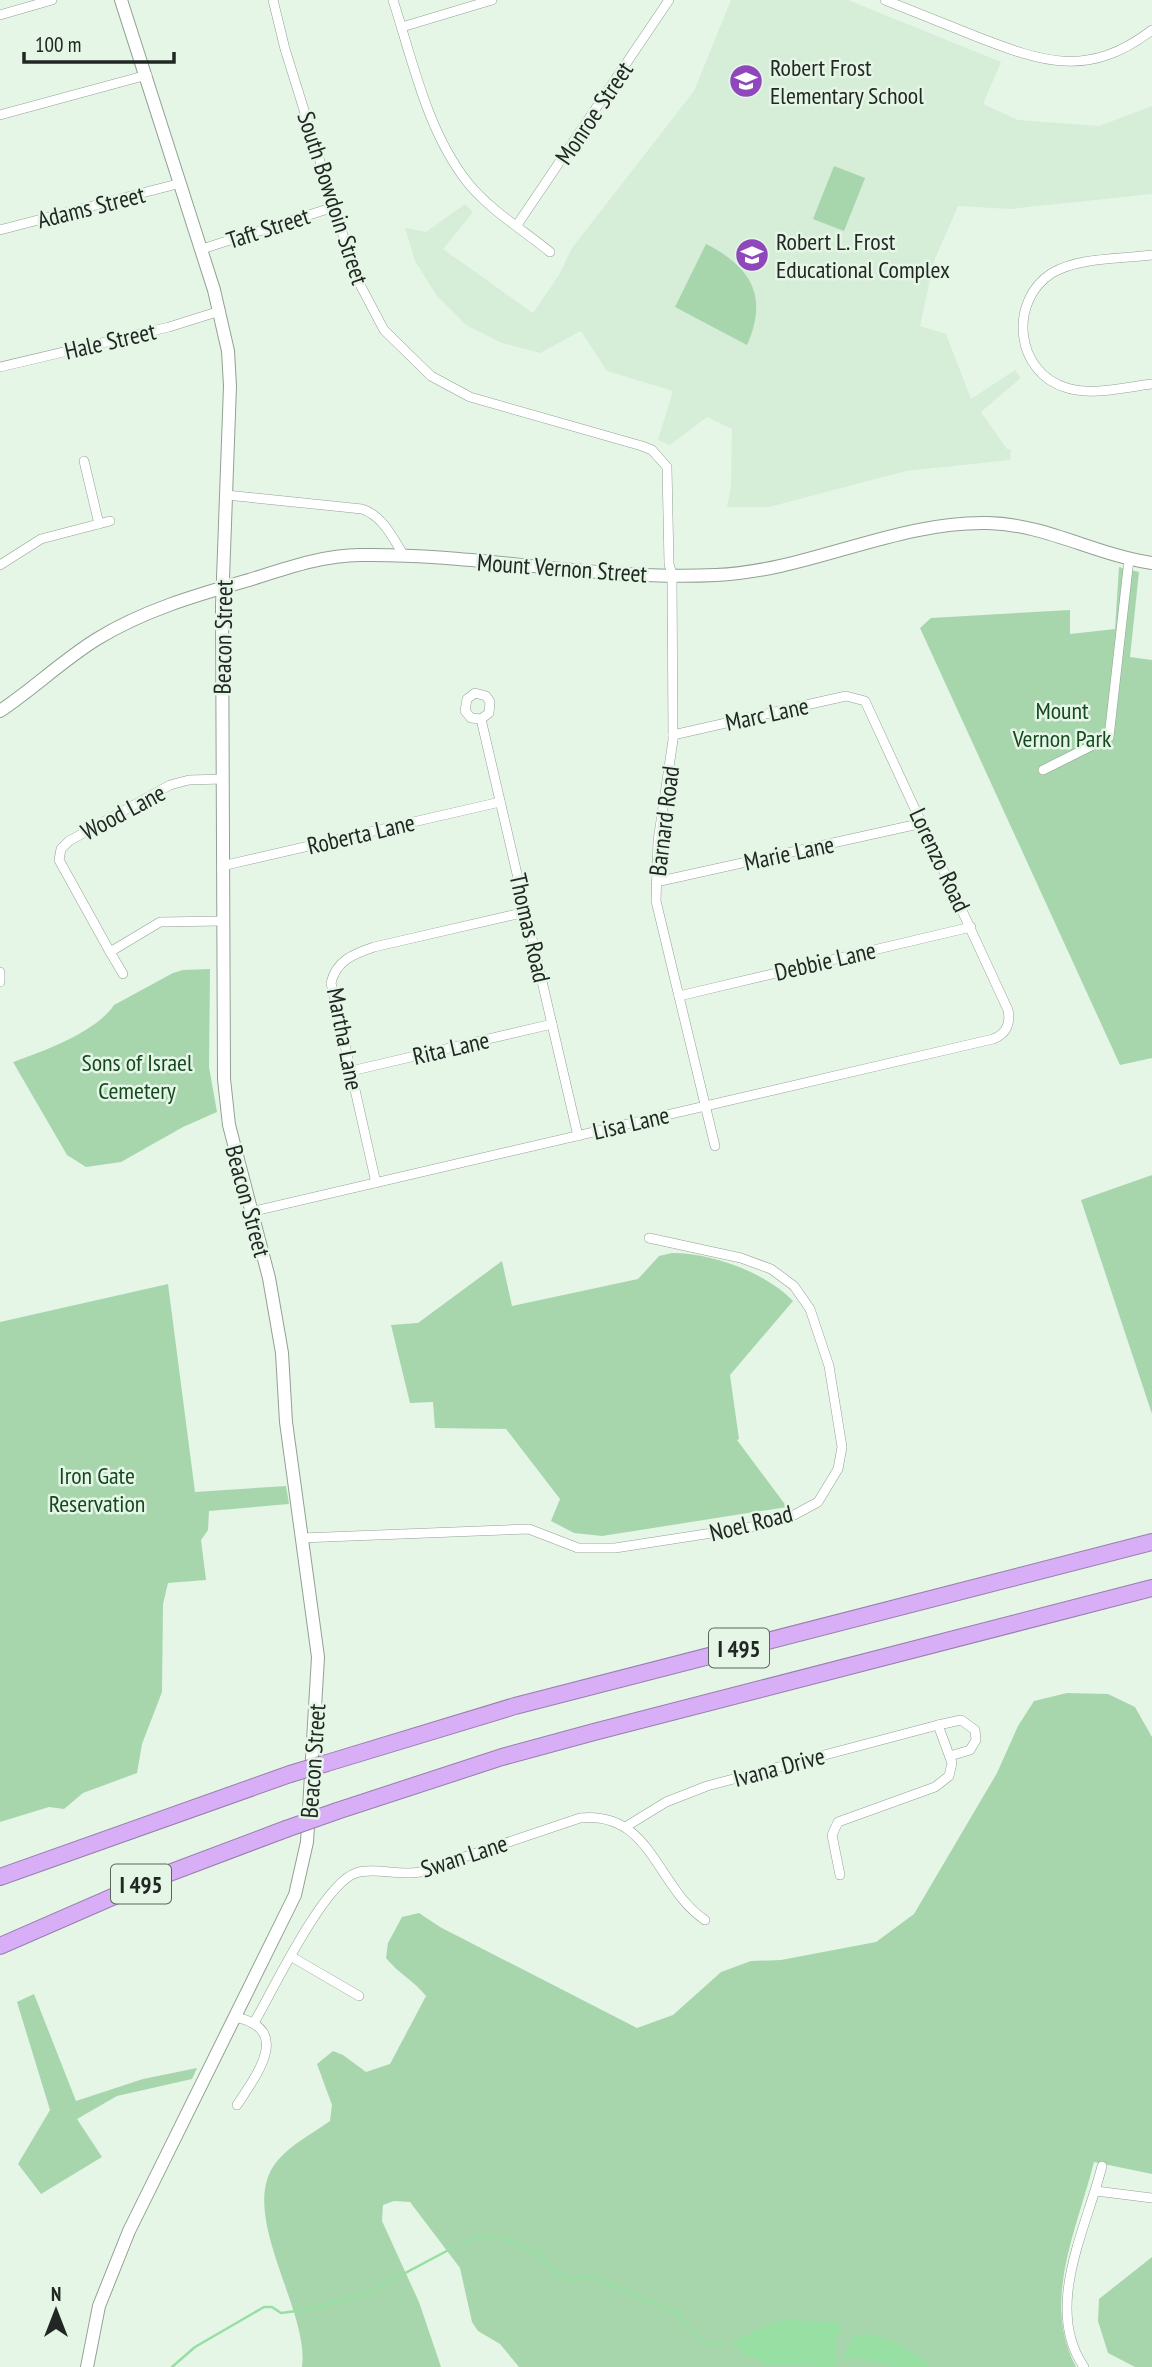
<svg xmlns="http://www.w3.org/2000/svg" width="1152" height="2367" viewBox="0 0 1152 2367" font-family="'PT Sans Narrow',sans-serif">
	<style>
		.built { fill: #d6edd8 }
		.green { fill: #a7d6ad }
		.water { fill: #97dfa2 }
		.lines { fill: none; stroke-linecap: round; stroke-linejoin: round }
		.stream { stroke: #97dfa2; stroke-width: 2.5 }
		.street-casing { stroke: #92a193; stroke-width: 10 }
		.secondary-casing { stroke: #92a193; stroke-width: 14 }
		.highway-casing { stroke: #987fac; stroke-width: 18 }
		.street { stroke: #fff; stroke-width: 9 }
		.secondary { stroke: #fff; stroke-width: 12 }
		.highway { stroke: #d8aef7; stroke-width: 16 }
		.highway-bridge-casing { stroke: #987fac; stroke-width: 18; stroke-linecap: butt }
		.highway-bridge { stroke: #d8aef7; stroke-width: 16 }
		.labels { text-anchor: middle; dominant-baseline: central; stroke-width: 5; stroke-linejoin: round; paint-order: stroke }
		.shield { fill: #e5f6e7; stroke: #5c655d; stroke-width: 2 }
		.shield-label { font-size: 23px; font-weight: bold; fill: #212722 }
		.poi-label { font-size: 24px; fill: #212722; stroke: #e5f6e7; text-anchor: start }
		.street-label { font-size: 24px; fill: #212722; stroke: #e5f6e7 }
		.park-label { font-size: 24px; fill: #154821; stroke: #e5f6e7 }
	</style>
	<rect width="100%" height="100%" fill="#e5f6e7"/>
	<!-- built -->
	<polygon class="built" points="731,0 848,0 1001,62 983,104 1018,120 1099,126 1152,106 1152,194 1010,209 958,206 934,261 920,326 946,334 971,399 1015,370 1021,378 981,412 1007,449 1011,450 1010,460 906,471 769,507 727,507 731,486 732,429 707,417 670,445 658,440 673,391 607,371 581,331 540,353 502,343 466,325 437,296 415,261 405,228 426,232 465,204 473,212 443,249 533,313 559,275 572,248 694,91"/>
	<!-- green -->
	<g class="green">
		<polygon points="834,166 865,178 844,231 813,219"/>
		<path d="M706,244C750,266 769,296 747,345L675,307Z"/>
		<polygon points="1119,567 1139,572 1130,657 1152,660 1152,1058 1120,1065 920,628 931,618 1070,610 1070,634 1115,629"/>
		<path d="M210,969L209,1067L217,1112L183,1127L121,1162L86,1167L67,1155L13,1062C44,1051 96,1032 114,1005L173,973L183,970Z"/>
		<polygon points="1152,1175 1152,1414 1081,1200"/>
		<path d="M672,1253C712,1253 765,1272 793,1301L730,1375L739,1439L737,1440L787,1507L602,1536L574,1533L551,1521L560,1499L506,1429L435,1428L433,1402L410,1403L391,1325L418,1323L502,1261L512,1306L638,1279L659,1256Z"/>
		<polygon points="168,1284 195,1492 286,1486 289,1504 209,1511 208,1530 201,1540 206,1580 168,1583 163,1604 162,1692 142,1744 137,1773 83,1793 64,1809 49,1807 0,1822 0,1322"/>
		<path d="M1067,1693L1108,1694L1135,1707L1152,1737V2174L1094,2162C1077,2230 1041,2301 1076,2367H519L500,2344L478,2331L472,2322L460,2268L410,2202L394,2201L383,2205L382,2221L419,2302L441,2367H302C310,2309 234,2210 278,2160C292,2144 313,2133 330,2121L332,2105L317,2064L333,2051L343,2055L366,2072L390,2064L426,1996C414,1981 398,1973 386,1958L388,1943L402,1917L419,1913L440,1927L637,2028L673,2015L721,1972L751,1961L781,1960L876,1942L914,1914L997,1773L1018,1726L1034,1701Z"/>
		<polygon points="34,1994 76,2101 143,2079 197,2068 192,2079 117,2096 77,2119 102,2157 41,2194 18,2164 50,2110 17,2002"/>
		<polygon points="1152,2257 1152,2367 1135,2367 1108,2353 1098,2321 1099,2299"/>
	</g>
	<!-- water -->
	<g class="water">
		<path d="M786,2320L837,2322L841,2330L835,2344L836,2364L832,2367L771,2365L766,2367L764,2362L743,2354L736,2344L728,2341C748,2338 764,2323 786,2320Z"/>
		<path d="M865,2334C891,2337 908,2350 928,2363L929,2367H894L853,2357L842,2362L852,2337Z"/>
	</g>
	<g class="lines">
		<!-- stream -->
		<g class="stream">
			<polyline points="463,2243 471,2239 499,2236 543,2257 549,2266 567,2280 598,2276 611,2286 622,2288 640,2299 655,2302 666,2310 677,2310 684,2325 705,2342 722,2344"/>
			<polyline points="300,2311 364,2295 456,2246"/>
			<polyline points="172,2367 195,2347 264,2307 272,2307 281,2313 297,2311"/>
		</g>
		<!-- street casing -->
		<g class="street-casing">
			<g id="street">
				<polyline points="273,0 285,49 356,277 384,330 431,376 470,397 642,446 652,450 667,467 669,564 672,574 673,740 658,841 656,901 715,1146"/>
				<path d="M393,0C413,62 427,131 468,183C490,210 523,230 550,252"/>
				<path d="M885,0C915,12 945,24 975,36C1042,62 1088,79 1152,30"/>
				<polyline points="0,15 52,0"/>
				<polyline points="402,27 492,0"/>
				<polyline points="0,115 147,75"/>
				<polyline points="517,225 669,0"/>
				<polyline points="0,230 181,183"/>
				<polyline points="202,249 334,207"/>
				<path d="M1152,255C1122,259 1079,257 1052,273C1008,301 1015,373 1067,388C1093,396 1125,387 1152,384"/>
				<polyline points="0,367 169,327 220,311"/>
				<polyline points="84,461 99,524"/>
				<path d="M226,495L362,509C383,516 393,538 404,556"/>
				<polyline points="0,565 41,539 110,521"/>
				<polyline points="481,719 489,713 490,702 486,696 475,693 467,699 465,711 471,718 481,719 578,1136"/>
				<polyline points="1043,770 1109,737 1129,559"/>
				<polyline points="222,779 189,780 170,785 69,841 61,849 59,860 110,952 160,922 222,921"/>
				<polyline points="222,866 500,802"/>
				<polyline points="656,882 923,823"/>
				<polyline points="110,952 123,974"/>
				<polyline points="0,972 0,982"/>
				<polyline points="679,996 971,927"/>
				<polyline points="351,1071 552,1024"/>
				<path d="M376,1183L331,983C336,961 353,954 374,947L526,912"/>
				<path d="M250,1212L993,1039C1006,1034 1011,1024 1008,1010L865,701L846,696L673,735"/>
				<polyline points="301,1538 529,1529 578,1548 615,1548 757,1526 794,1515 818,1502 838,1469 842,1447 829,1366 810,1309 794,1286 771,1269 741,1258 649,1238"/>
				<polyline points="938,1725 961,1720 975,1730 976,1740 970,1750 950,1756"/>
				<polyline points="627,1826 666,1802 707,1786 938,1725 952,1763 949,1776 935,1787 838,1822 832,1835 840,1875"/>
				<polyline points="292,1957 359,1996"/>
				<path d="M235,2017C292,2029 258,2073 237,2105"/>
				<path d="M255,2021C274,1988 324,1883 356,1873C373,1867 400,1876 420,1872L580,1818C652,1811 656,1887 705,1920"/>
				<polyline points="1096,2191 1152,2198"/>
				<path d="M1084,2367C1043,2308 1087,2227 1102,2166"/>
			</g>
		</g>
		<!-- secondary casing -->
		<g class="secondary-casing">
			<g id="secondary">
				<path d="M0,711C33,689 63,660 97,639C144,610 197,595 249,580C284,569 323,555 360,555C478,553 597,581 716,575C809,571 895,521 988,523C1045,524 1096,555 1152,563"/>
				<polyline points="87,2367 99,2306 129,2231 295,1895 307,1842 318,1657 286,1422 282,1353 269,1278 229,1125 224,1079 222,606 230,386 228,351 214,290 121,0"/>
			</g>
		</g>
		<!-- highway casing -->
		<g class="highway-casing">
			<g id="highway">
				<polyline points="327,1763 515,1706 1152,1542"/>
				<polyline points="337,1811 502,1757 594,1732 1152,1588"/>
				<polyline points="0,1877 290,1774"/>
				<polyline points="0,1946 156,1878 286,1829"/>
			</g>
		</g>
		<!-- street -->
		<use href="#street" class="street"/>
		<!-- secondary -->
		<use href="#secondary" class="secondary"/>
		<!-- highway -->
		<use href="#highway" class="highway"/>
		<!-- highway-bridge casing -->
		<g class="highway-bridge-casing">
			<g id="highway-bridge">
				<polyline points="290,1774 327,1763"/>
				<polyline points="286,1829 337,1811"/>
			</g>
		</g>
		<!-- highway-bridge -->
		<use href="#highway-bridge" class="highway-bridge"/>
	</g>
	<!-- icons -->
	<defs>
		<g id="school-disc" transform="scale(1.75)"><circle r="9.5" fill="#8f48bc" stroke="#e5f6e7"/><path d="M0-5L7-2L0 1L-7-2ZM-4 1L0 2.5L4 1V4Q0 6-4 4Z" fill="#fff"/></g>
	</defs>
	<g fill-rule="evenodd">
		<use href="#school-disc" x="746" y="81"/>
		<use href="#school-disc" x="752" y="255"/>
	</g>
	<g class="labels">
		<!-- shield labels -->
		<g class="shield">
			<rect x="709" y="1628.5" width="60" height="39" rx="5"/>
			<rect x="111" y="1864.5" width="60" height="39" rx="5"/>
		</g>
		<g class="shield-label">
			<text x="739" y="1648">I 495</text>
			<text x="141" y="1884">I 495</text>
		</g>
		<!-- poi labels -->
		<g class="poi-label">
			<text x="770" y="67">Robert Frost<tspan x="770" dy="28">Elementary School</tspan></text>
			<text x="776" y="241">Robert L. Frost<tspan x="776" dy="28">Educational Complex</tspan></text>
		</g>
		<!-- street labels -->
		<g class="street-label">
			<text transform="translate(594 113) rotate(-56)">Monroe Street</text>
			<text transform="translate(333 198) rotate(72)">South Bowdoin Street</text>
			<text transform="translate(91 207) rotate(-14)">Adams Street</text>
			<text transform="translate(268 228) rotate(-18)">Taft Street</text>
			<text transform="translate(110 341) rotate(-13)">Hale Street</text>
			<text transform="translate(562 568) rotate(4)">Mount Vernon Street</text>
			<text transform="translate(223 637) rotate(-89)">Beacon Street</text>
			<text transform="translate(767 714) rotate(-12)">Marc Lane</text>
			<text transform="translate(123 812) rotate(-28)">Wood Lane</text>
			<text transform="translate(664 821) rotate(-83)">Barnard Road</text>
			<text transform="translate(361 834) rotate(-13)">Roberta Lane</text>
			<text transform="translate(789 853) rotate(-12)">Marie Lane</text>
			<text transform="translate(940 860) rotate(65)">Lorenzo Road</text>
			<text transform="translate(530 928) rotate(77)">Thomas Road</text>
			<text transform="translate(825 961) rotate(-13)">Debbie Lane</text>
			<text transform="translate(345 1039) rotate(79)">Martha Lane</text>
			<text transform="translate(451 1048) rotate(-13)">Rita Lane</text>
			<text transform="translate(631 1123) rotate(-13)">Lisa Lane</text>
			<text transform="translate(248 1201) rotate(75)">Beacon Street</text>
			<text transform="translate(751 1523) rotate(-14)">Noel Road</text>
			<text transform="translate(313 1761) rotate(-86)">Beacon Street</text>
			<text transform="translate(779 1767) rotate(-15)">Ivana Drive</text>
			<text transform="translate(464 1856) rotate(-18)">Swan Lane</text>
		</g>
		<!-- park labels -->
		<g class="park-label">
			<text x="1062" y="710">Mount<tspan x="1062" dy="28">Vernon Park</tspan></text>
			<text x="137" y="1062">Sons of Israel<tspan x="137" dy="28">Cemetery</tspan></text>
			<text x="97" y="1475">Iron Gate<tspan x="97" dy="28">Reservation</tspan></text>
		</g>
	</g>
	<!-- north arrow -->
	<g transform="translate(56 2311)" stroke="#e5f6e7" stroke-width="5" paint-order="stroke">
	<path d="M0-5L12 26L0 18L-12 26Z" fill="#212722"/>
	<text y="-10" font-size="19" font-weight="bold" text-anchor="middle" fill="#212722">N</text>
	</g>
	<!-- scale -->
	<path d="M24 52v10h150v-10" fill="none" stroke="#212722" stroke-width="3.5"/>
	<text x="35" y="52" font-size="21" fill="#212722" stroke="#e5f6e7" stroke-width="5" paint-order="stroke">100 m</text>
</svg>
